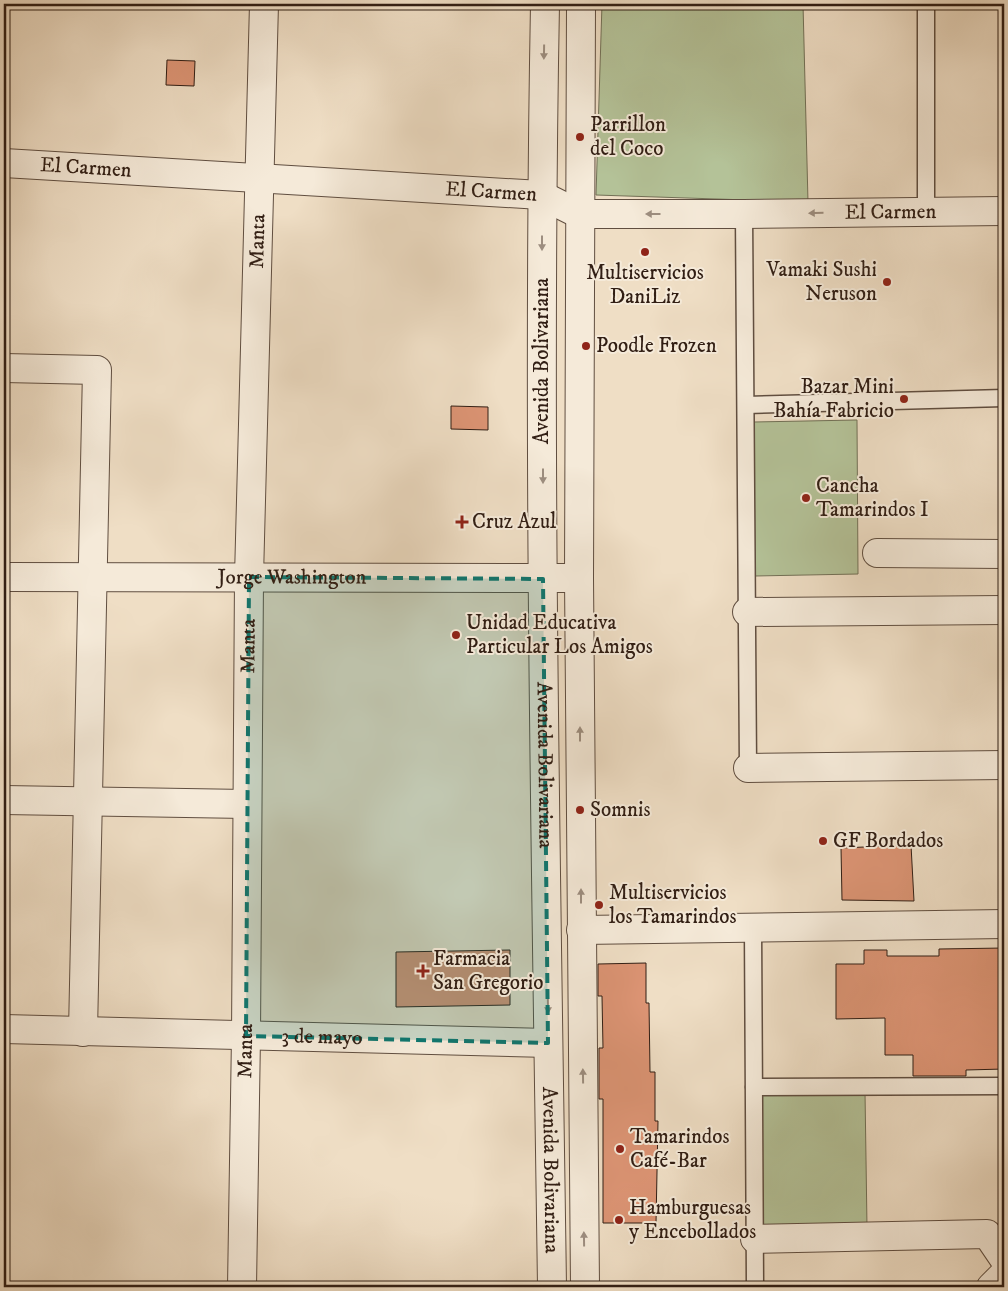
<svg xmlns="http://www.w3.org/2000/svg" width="1008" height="1291" viewBox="0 0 1008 1291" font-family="'IM FELL DW Pica',serif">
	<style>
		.green { fill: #b4c298; stroke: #727056 }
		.building { fill: #dc9474; stroke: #311e14 }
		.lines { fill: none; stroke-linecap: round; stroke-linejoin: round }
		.service-casing { stroke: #604e40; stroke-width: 19 }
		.minor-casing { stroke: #604e40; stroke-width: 30 }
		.tertiary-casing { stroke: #604e40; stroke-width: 30 }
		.service { stroke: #f5ead9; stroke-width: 16 }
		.minor { stroke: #f5ead9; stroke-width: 28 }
		.tertiary { stroke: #f5ead9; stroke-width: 28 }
		.oneway { fill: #9d8e80 }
		.marked { fill: #0f766e; fill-opacity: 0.2; stroke: #0f766e; stroke-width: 4; stroke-dasharray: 10 6; stroke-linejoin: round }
		.poi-dot { fill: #8f2418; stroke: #f5ead9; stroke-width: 2 }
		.labels { text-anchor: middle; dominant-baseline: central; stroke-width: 4; stroke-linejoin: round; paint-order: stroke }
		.poi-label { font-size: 21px; fill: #311e14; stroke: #f5ead9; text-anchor: start }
		.street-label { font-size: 21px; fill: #311e14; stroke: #f5ead9 }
	</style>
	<rect width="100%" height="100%" fill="#efdec5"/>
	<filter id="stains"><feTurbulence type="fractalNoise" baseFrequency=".004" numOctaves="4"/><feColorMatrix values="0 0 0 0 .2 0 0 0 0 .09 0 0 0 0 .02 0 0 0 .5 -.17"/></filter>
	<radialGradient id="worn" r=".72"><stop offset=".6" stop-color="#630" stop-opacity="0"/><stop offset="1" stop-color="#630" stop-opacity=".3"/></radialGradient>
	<!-- green -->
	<g class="green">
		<polygon points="602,4 803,4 808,202 596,195"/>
		<polygon points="857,420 858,574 755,576 754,422"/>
		<polygon points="865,1092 867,1227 762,1229 761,1093"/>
	</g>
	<!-- building -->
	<g class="building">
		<polygon points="167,60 195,61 194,86 166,85"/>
		<polygon points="451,406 488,407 488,430 451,429"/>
		<polygon points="911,845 914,901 842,900 841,848"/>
		<polygon points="1004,948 1004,1069 966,1070 966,1076 913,1076 913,1055 885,1055 885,1018 836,1019 836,964 864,964 864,950 887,950 887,956 939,956 939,949"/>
		<polygon points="510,950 510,1005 396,1007 396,952"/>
		<polygon points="646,963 646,1003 649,1003 650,1072 655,1072 655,1121 658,1121 656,1223 603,1223 603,1099 599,1099 599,1048 603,1048 602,996 598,996 598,964"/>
	</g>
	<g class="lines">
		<!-- service casing -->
		<g class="service-casing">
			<g id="service">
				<polyline points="926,212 926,4"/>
				<polyline points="744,214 748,768"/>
				<polyline points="746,405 1004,398"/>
				<polyline points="753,927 755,1287"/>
				<polyline points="754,1087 1004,1086"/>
			</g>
		</g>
		<!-- minor casing -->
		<g class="minor-casing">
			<g id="minor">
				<path id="s1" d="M4,163L541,195L579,214H744L1004,211"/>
				<polyline points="4,368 97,370 83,1032"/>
				<polyline points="877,553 1004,554"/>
				<path id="s2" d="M4,577L579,578"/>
				<polyline points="747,612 1004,610"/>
				<polyline points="748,768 1004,765"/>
				<polyline points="4,800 246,804"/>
				<polyline points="581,930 1004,924"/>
				<path id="s3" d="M4,1029L548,1043"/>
				<polyline points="755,1239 987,1234 1004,1259"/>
				<path id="s4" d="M242,1287L246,1036L249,577L264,4"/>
				<polyline points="991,1287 1004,1274"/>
			</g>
		</g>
		<!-- tertiary casing -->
		<g class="tertiary-casing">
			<g id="tertiary">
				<path id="s5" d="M545,4C537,431 546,860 552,1287"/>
				<polyline points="581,4 579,578 585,1287"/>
			</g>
		</g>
		<!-- service -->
		<use href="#service" class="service"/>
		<!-- minor -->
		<use href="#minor" class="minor"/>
		<!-- tertiary -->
		<use href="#tertiary" class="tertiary"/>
	</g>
	<!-- one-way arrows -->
	<defs><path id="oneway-solid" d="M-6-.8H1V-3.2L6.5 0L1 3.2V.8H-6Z" transform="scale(1.25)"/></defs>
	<g class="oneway">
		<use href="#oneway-solid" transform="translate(544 52) rotate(91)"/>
		<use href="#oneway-solid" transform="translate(816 213) rotate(179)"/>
		<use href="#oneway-solid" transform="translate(653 214) rotate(-180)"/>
		<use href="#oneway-solid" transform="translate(542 243) rotate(90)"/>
		<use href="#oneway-solid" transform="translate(543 476) rotate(90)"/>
		<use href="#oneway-solid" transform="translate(580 734) rotate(-90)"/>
		<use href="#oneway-solid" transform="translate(581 896) rotate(-90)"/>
		<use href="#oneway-solid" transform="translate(548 1006) rotate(89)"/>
		<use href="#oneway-solid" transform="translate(583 1076) rotate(-91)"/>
		<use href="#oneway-solid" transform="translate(584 1239) rotate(-91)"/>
	</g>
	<!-- marked area -->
	<path class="marked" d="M249,577L543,579L548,1043L246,1036Z"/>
	<!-- markers -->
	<g class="poi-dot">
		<circle cx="580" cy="137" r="5"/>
		<circle cx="645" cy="252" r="5"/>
		<circle cx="887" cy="282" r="5"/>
		<circle cx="586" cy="346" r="5"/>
		<circle cx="904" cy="399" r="5"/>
		<circle cx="806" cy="498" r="5"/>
		<path d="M459.5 514.5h5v5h5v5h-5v5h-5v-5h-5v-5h5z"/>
		<circle cx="456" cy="635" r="5"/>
		<circle cx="580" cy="810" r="5"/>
		<circle cx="823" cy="841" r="5"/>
		<circle cx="599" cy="905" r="5"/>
		<path d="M420.5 963.5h5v5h5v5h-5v5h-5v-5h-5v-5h5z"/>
		<circle cx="620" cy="1149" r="5"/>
		<circle cx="619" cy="1220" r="5"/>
	</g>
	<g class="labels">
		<!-- poi labels -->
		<g class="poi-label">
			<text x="590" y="125">Parrillon<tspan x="590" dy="24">del Coco</tspan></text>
			<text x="877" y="270" text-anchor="end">Vamaki Sushi<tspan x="877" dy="24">Neruson</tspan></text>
			<text x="645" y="273" text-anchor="middle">Multiservicios<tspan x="645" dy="24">DaniLiz</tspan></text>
			<text x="596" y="346">Poodle Frozen</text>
			<text x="894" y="387" text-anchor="end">Bazar Mini<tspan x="894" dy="24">Bahía Fabricio</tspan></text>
			<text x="816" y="486">Cancha<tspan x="816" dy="24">Tamarindos I</tspan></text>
			<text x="472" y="522">Cruz Azul</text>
			<text x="466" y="623">Unidad Educativa<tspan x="466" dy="24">Particular Los Amigos</tspan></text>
			<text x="590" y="810">Somnis</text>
			<text x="833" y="841">GF Bordados</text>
			<text x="609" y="893">Multiservicios<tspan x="609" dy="24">los Tamarindos</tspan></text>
			<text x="433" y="959">Farmacia<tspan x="433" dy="24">San Gregorio</tspan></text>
			<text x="630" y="1137">Tamarindos<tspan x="630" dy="24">Café-Bar</tspan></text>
			<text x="629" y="1208">Hamburguesas<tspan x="629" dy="24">y Encebollados</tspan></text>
		</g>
		<!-- street labels -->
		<g class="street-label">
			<text stroke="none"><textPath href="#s1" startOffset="82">El Carmen</textPath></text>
			<text stroke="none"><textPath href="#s1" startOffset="488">El Carmen</textPath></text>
			<text stroke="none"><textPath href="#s1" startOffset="892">El Carmen</textPath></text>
			<text stroke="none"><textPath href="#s4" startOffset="1046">Manta</textPath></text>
			<text transform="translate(542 361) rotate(-90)">Avenida Bolivariana</text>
			<text stroke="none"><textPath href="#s2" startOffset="288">Jorge Washington</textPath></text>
			<text stroke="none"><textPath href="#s4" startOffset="641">Manta</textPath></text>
			<text stroke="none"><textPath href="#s5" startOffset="761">Avenida Bolivariana</textPath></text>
			<text stroke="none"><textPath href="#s3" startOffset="318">3 de mayo</textPath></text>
			<text stroke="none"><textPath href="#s4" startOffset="236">Manta</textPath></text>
			<text stroke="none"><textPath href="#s5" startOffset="1166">Avenida Bolivariana</textPath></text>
		</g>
	</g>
	<!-- margin -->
	<rect width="1008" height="1291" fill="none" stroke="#efdec5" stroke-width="20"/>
	<rect x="5" y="5" width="998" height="1281" fill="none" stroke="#311e14" stroke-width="2.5"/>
	<rect x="10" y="10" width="988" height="1271" fill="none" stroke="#311e14"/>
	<rect width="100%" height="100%" filter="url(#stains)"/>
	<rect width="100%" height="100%" fill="url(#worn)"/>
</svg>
